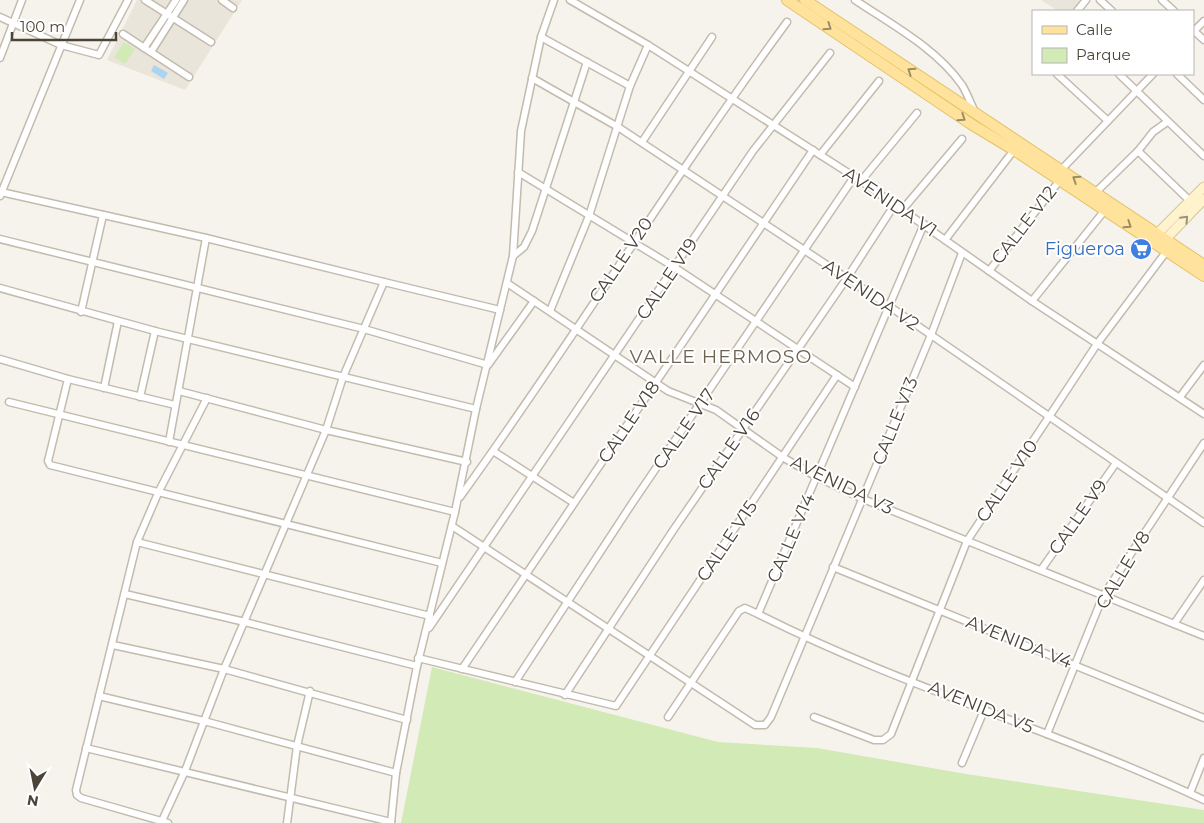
<svg xmlns="http://www.w3.org/2000/svg" width="1204" height="823" viewBox="0 0 1204 823" font-family="Montserrat,sans-serif">
	<style>
		.residential { fill: #eae5da }
		.green { fill: #d2eab5 }
		.water { fill: #a9d4f2 }
		.lines { fill: none; stroke-linecap: round; stroke-linejoin: round }
		.street-casing { stroke: #c2bbae; stroke-width: 9 }
		.secondary-casing { stroke: #d6c79b; stroke-width: 11 }
		.primary-casing { stroke: #e6c16a; stroke-width: 12 }
		.street { stroke: #fff; stroke-width: 6 }
		.secondary { stroke: #fff3cd; stroke-width: 9 }
		.primary { stroke: #ffe39c; stroke-width: 10 }
		.oneway { stroke: #9c8c66 }
		.oneway2 { stroke: #9c937c }
		.labels { text-anchor: middle; dominant-baseline: central; stroke-width: 4; stroke-linejoin: round; paint-order: stroke }
		.street-label { font-size: 18px; fill: #4b4439; stroke: #fff }
		.shop-label { font-size: 18px; fill: #366cbe; stroke: #fff; text-anchor: end }
		.neighbourhood-label { font-size: 19px; letter-spacing: 1px; fill: #6e6250; stroke: #fff }
	</style>
	<rect width="100%" height="100%" fill="#f6f3ec"/>
	<!-- residential -->
	<g class="residential">
		<polygon points="137,0 242,0 185,90 107,60"/>
		<polygon points="1041,0 1080,0 1072,11 1058,11"/>
	</g>
	<!-- green -->
	<g class="green">
		<polygon points="124,42 135,49 125,64 114,57"/>
		<polygon points="432,667 718,742 817,748 966,774 1204,810 1204,823 401,823"/>
	</g>
	<!-- water -->
	<polygon class="water" points="154,65 168,73 164,79 151,71"/>
	<g class="lines">
		<!-- street casing -->
		<g class="street-casing">
			<g id="street">
				<polyline points="145,0 211,42"/>
				<polyline points="222,0 233,8"/>
				<polyline points="570,0 648,45 861,181 1032,301 1204,414"/>
				<path d="M855,0C892,25 936,48 962,85C967,93 970,102 974,110"/>
				<polyline points="1100,0 1112,11"/>
				<polyline points="1162,0 1174,11"/>
				<polyline points="1077,11 1086,0"/>
				<polyline points="0,17 61,45 99,55 128,0"/>
				<polyline points="1193,30 1204,40"/>
				<polyline points="1193,32 1204,21"/>
				<polyline points="123,34 189,77"/>
				<polyline points="541,37 630,86"/>
				<polyline points="144,48 176,0"/>
				<polyline points="151,52 184,0"/>
				<polyline points="0,58 22,0"/>
				<polyline points="1057,74 1107,120"/>
				<polyline points="1119,74 1204,156"/>
				<polyline points="1177,74 1204,100"/>
				<polyline points="532,78 618,127 889,306 1204,523"/>
				<polyline points="642,142 712,37"/>
				<polyline points="1138,151 1190,201"/>
				<polyline points="820,155 879,81"/>
				<polyline points="1061,170 1153,74"/>
				<polyline points="518,172 674,267 855,387"/>
				<polyline points="861,181 917,113"/>
				<polyline points="1,192 206,238 384,282"/>
				<polyline points="1096,192 1138,151 1153,132 1167,122"/>
				<polyline points="0,196 80,0"/>
				<polyline points="903,209 962,139"/>
				<polyline points="0,239 364,329 488,365 534,301"/>
				<polyline points="945,240 1014,150"/>
				<polyline points="513,256 524,247 532,231 587,62"/>
				<polyline points="989,271 1060,180"/>
				<polyline points="507,283 668,391 716,410 784,458 817,477 863,499 1204,636"/>
				<polyline points="0,288 155,331 476,409"/>
				<polyline points="1032,301 1105,210"/>
				<polyline points="550,311 589,216 630,86 648,45"/>
				<polyline points="81,312 103,215"/>
				<polyline points="0,359 68,379 175,405"/>
				<polyline points="68,379 48,461 50,465 442,563"/>
				<polyline points="104,388 118,321"/>
				<polyline points="179,391 326,430 467,462"/>
				<polyline points="140,397 155,331"/>
				<polyline points="1180,397 1204,365"/>
				<polyline points="9,402 455,512"/>
				<polyline points="169,442 206,238"/>
				<polyline points="493,451 574,503"/>
				<path d="M460,497C573,341 673,177 787,22"/>
				<polyline points="452,526 755,725 765,725 771,717 931,335 962,253"/>
				<polyline points="137,542 430,616"/>
				<polyline points="833,567 1204,718"/>
				<polyline points="1041,570 1116,463"/>
				<polyline points="125,594 245,622 417,666"/>
				<path d="M758,614C902,687 1058,731 1204,800"/>
				<polyline points="1174,624 1204,580"/>
				<polyline points="429,628 753,151 830,53"/>
				<polyline points="113,645 224,669 407,720"/>
				<polyline points="418,658 616,706 837,375"/>
				<polyline points="462,669 813,150"/>
				<polyline points="515,682 633,502 854,177"/>
				<polyline points="565,695 674,529 847,278 895,204"/>
				<polyline points="99,696 204,721 396,773"/>
				<polyline points="668,717 739,611 745,608 758,614 924,224"/>
				<polyline points="814,717 874,740 883,740 891,734 967,541 1097,344 1166,252"/>
				<polyline points="1047,734 1103,596 1204,443"/>
				<polyline points="86,748 391,822"/>
				<polyline points="962,763 985,708"/>
				<polyline points="1190,793 1204,758"/>
				<polyline points="161,823 185,771 224,669 326,430 343,377 384,282 500,310"/>
				<polyline points="168,823 81,798 77,795 76,790 137,542 159,491 207,398"/>
				<polyline points="287,823 297,746 310,691"/>
				<polyline points="391,823 396,773 417,666 455,512 476,409 513,256 521,131 541,37 554,0"/>
			</g>
		</g>
		<!-- secondary casing -->
		<g class="secondary-casing">
			<g id="secondary">
				<polyline points="1153,238 1204,187"/>
				<polyline points="1161,244 1204,199"/>
			</g>
		</g>
		<!-- primary casing -->
		<g class="primary-casing">
			<g id="primary">
				<polyline points="787,0 971,124 1014,150 1204,276"/>
				<polyline points="805,0 1204,265"/>
			</g>
		</g>
		<!-- street -->
		<use href="#street" class="street"/>
		<!-- secondary -->
		<use href="#secondary" class="secondary"/>
		<!-- primary -->
		<use href="#primary" class="primary"/>
	</g>
	<!-- one-way arrows -->
	<defs><path id="oneway-chevron" d="M-2-3.5L2.5 0L-2 3.5" fill="none" stroke-width="1.6" stroke-linecap="round" stroke-linejoin="round" transform="scale(1.25)"/></defs>
	<g class="oneway">
		<use href="#oneway-chevron" transform="translate(828 27) rotate(34)"/>
		<use href="#oneway-chevron" transform="translate(911 71) rotate(-146)"/>
		<use href="#oneway-chevron" transform="translate(962 118) rotate(34)"/>
		<use href="#oneway-chevron" transform="translate(1076 179) rotate(-147)"/>
		<use href="#oneway-chevron" transform="translate(1128 225) rotate(34)"/>
	</g>
	<use class="oneway2" href="#oneway-chevron" transform="translate(1185 219) rotate(-46)"/>
	<!-- icons -->
	<defs>
		<g id="supermarket-disc" transform="scale(1.125)"><circle r="9.5" fill="#3f7fe0" stroke="#fff"/><path d="M-6-5.5h2.5l.6 2H6L4.5 2H-2.5L-4.4-4H-6ZM-1.5 3.2a1.3 1.3 0 1 0 .1 0ZM3 3.2a1.3 1.3 0 1 0 .1 0Z" fill="#fff"/></g>
	</defs>
	<g fill-rule="evenodd">
		<use href="#supermarket-disc" x="1141" y="249"/>
	</g>
	<g class="labels">
		<!-- street labels -->
		<g class="street-label">
			<text transform="translate(890 202) rotate(34)">AVENIDA V1</text>
			<text transform="translate(1024 225) rotate(-52)">CALLE V12</text>
			<text transform="translate(621 260) rotate(-56)">CALLE V20</text>
			<text transform="translate(667 279) rotate(-56)">CALLE V19</text>
			<text transform="translate(871 295) rotate(34)">AVENIDA V2</text>
			<text transform="translate(895 421) rotate(-68)">CALLE V13</text>
			<text transform="translate(629 422) rotate(-56)">CALLE V18</text>
			<text transform="translate(684 429) rotate(-55)">CALLE V17</text>
			<text transform="translate(729 449) rotate(-55)">CALLE V16</text>
			<text transform="translate(1007 481) rotate(-56)">CALLE V10</text>
			<text transform="translate(842 485) rotate(26)">AVENIDA V3</text>
			<text transform="translate(1078 517) rotate(-55)">CALLE V9</text>
			<text transform="translate(791 538) rotate(-67)">CALLE V14</text>
			<text transform="translate(727 541) rotate(-56)">CALLE V15</text>
			<text transform="translate(1123 570) rotate(-59)">CALLE V8</text>
			<text transform="translate(1019 642) rotate(22)">AVENIDA V4</text>
			<text transform="translate(981 707) rotate(22)">AVENIDA V5</text>
		</g>
		<!-- shop labels -->
		<g class="shop-label">
			<text x="1125" y="249">Figueroa</text>
		</g>
		<!-- neighbourhood labels -->
		<g class="neighbourhood-label">
			<text x="721" y="356">VALLE HERMOSO</text>
		</g>
	</g>
	<!-- legend -->
	<rect x="1032" y="10" width="162" height="65" fill="#ffffff" stroke="#b7b4b0"/>
	<rect x="1042" y="26" width="25" height="8" fill="#ffe39c" stroke="#b7b4b0"/>
	<text x="1076" y="35" font-size="15" fill="#4b4439">Calle</text>
	<rect x="1042" y="48" width="25" height="15" fill="#d2eab5" stroke="#b7b4b0"/>
	<text x="1076" y="60" font-size="15" fill="#4b4439">Parque</text>
	<!-- north arrow -->
	<g transform="translate(35 788) rotate(190)" stroke="#ffffff" stroke-width="4" paint-order="stroke">
	<path d="M0-4L9 19L0 12L-9 19Z" fill="#4b4439"/>
	<text y="-8" font-size="14" font-weight="bold" text-anchor="middle" fill="#4b4439">N</text>
	</g>
	<!-- scale -->
	<path d="M12 32v8h104v-8" fill="none" stroke="#4b4439" stroke-width="2.5"/>
	<text x="20" y="32" font-size="15" fill="#4b4439" stroke="#ffffff" stroke-width="4" paint-order="stroke">100 m</text>
</svg>
